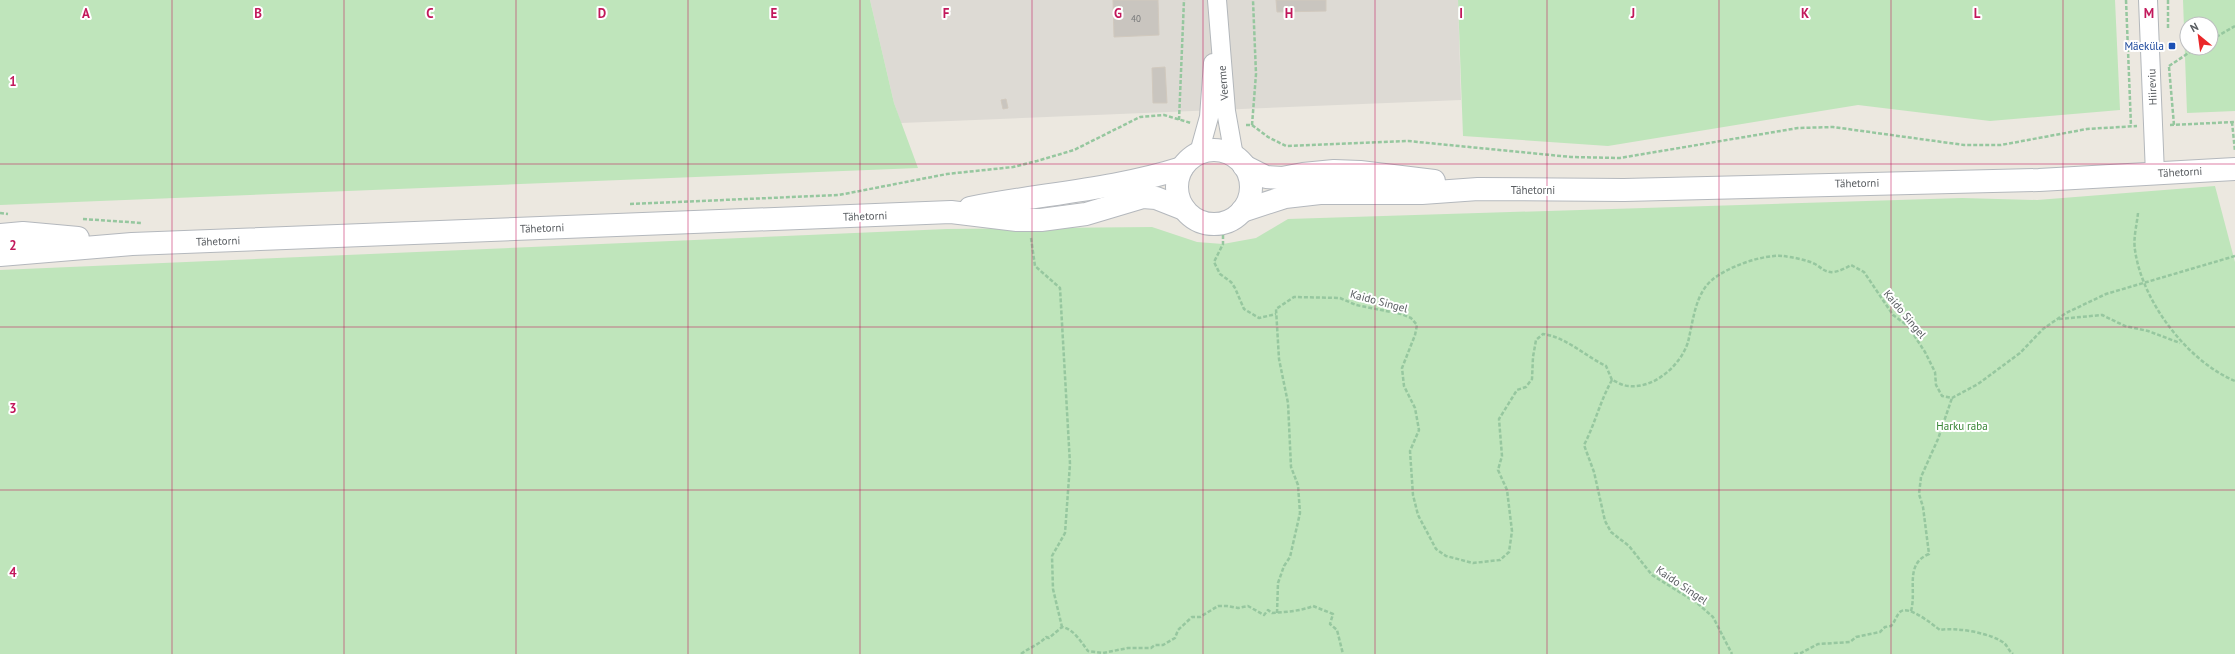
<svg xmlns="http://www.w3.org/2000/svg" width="2235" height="654" viewBox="0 0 2235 654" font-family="'PT Sans',sans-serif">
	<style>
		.industrial { fill: #dddad4 }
		.green { fill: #bfe5bb; fill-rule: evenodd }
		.building { fill: #c9c5bf; stroke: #d1c9be }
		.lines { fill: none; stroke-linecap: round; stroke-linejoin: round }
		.street-casing { stroke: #b3b7bb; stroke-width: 20 }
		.secondary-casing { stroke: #b4b8bd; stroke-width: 24 }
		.path { stroke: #96c79f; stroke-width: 2.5; stroke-dasharray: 4 2; stroke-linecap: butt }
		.street { stroke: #fff; stroke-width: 18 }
		.secondary { stroke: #fff; stroke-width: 22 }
		.grid { fill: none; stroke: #c2185b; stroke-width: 1; stroke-opacity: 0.55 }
		.transit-dot { fill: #1a4fb4; stroke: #fff; stroke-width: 1.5 }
		.labels { text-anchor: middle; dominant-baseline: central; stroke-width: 4; stroke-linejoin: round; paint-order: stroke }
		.number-label { font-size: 9px; fill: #757778 }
		.transit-label { font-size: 11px; fill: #164399; stroke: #fff; text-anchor: end }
		.street-label { font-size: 11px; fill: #595d61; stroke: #fff }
		.park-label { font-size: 11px; fill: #378534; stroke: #fff }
		.grid-label { font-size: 13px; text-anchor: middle; font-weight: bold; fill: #c2185b; stroke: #fff; stroke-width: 4; stroke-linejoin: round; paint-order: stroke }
	</style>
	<rect width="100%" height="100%" fill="#ece8e0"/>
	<!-- industrial -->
	<polygon class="industrial" points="870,0 1458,0 1461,100 901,123 894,103"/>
	<!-- green -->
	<g class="green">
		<polygon points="0,0 870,0 894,103 918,168 0,205"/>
		<polygon points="1458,0 2115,0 2120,110 1990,121 1858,105 1608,146 1463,136"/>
		<path d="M2183,0H2235V111L2187,113ZM2187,24H2211V48H2187Z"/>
		<polygon points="2215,186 2235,262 2235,654 0,654 0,270 947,229 1152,227 1197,242 1223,244 1256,238 1288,219 1962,198 2037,200"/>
	</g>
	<!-- building -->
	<g class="building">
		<polygon points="1113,0 1158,0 1159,35 1114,37"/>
		<polygon points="1276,0 1326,0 1326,11 1277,12"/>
		<polygon points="1165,67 1167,103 1153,103 1152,68"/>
		<polygon points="1006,99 1008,108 1003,109 1001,100"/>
	</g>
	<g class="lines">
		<!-- street casing -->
		<g class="street-casing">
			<g id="street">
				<polyline points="1217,0 1226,111 1234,156"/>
				<polyline points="2148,0 2155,174"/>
				<polyline points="1199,153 1209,117 1213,63"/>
			</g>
		</g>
		<!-- secondary casing -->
		<g class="secondary-casing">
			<g id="secondary">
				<circle cx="1214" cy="187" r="37"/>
				<polyline points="1244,166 1266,177 1282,178 1303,174 1334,171 1360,172 1434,181"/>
				<path d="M970,208C1040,194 1113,190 1182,168"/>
				<polyline points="1242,211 1285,197 1320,193 1422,193 1478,189 1624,190 2039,180 2235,169"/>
				<polyline points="0,235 23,233 78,238"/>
				<polyline points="0,255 132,244 951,212 1017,220 1041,220 1086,214 1143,197 1156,198 1184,209"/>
			</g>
		</g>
		<!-- path -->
		<g class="path">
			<polyline points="2126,0 2131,126"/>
			<polyline points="2168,28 2168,0"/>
			<polyline points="2211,40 2235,26"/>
			<polyline points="2169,66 2196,48"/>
			<polyline points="2169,67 2174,125"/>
			<polyline points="1179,120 1184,0"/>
			<polyline points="2232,122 2235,151"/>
			<polyline points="1246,125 1252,125 1268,137 1286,146 1408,141 1571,157 1620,158 1798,128 1833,127 1964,145 2001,145 2087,129 2137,126"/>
			<polyline points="1252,125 1256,74 1253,0"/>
			<polyline points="2170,125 2235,122"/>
			<polyline points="630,204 839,195 947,174 1013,167 1037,161 1074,150 1140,117 1164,115 1191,123"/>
			<polyline points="0,213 8,214"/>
			<path d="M2138,213C2137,224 2133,238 2135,250C2142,301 2187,361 2235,381"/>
			<polyline points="83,219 142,223"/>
			<polyline points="1223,235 1223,244 1214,262 1220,274 1231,282 1235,288 1244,309 1259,318 1276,314"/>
			<polyline points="1031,238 1035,266 1060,288 1070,464 1065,533 1052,556 1053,589 1062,627"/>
			<polyline points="2059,319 2102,315 2125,326 2148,331 2180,343"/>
			<path d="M1612,380C1600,401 1595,424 1584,445L1594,472L1605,521L1611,532L1629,546L1652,575L1697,603L1713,617L1732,654"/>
			<path d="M1911,611C1917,590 1904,564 1929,554L1923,507L1919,494L1921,477L1938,439L1952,398"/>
			<path d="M1277,613L1278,583L1284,566L1290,557L1300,513L1298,485L1291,467L1288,403L1279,359L1276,309L1294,297L1340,298L1356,305L1401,314L1411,318L1417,325L1415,335L1402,368L1404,386L1415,408L1419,430L1410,451L1413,495L1418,515L1436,549L1446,556L1473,563L1500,560L1509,552L1512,531L1507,490L1498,470L1502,456L1499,419L1517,390L1526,387L1532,379L1533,357L1536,340L1543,334C1566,337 1585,356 1606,366L1612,380C1617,382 1623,386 1629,386C1654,389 1681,365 1688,342C1693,322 1695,294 1712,280C1727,267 1763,254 1783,256C1791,257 1808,260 1815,264C1822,268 1825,273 1834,272C1840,271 1846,268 1851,265L1864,272L1893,315L1908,326L1925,352L1935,372L1936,385L1942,396L1952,398L1978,384L2020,353L2043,329L2066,313L2106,294L2235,256"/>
			<path d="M1021,654C1030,647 1039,645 1046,637L1049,638L1062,627C1074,629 1081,642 1088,651L1103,653L1128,648H1151L1155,645H1163L1175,638L1178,630L1192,617H1200L1218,606H1227L1238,608L1248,606L1264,615L1268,610L1272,613C1286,612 1301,611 1313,606L1333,614L1330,624L1337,630L1343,654"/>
			<path d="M1794,654L1801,653L1818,644L1850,642L1856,637L1880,632L1885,627L1891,626C1895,622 1896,616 1900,612C1908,604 1933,625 1940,630C1955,627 1993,633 2005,644C2008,647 2009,651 2013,654"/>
		</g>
		<!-- street -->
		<use href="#street" class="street"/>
		<!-- secondary -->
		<use href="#secondary" class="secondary"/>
	</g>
	<!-- grid -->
	<path class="grid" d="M172,0V654M344,0V654M516,0V654M688,0V654M860,0V654M1032,0V654M1203,0V654M1375,0V654M1547,0V654M1719,0V654M1891,0V654M2063,0V654M0,164H2235M0,327H2235M0,490H2235"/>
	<!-- markers -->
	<rect class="transit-dot" x="2168" y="42" width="8" height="8" rx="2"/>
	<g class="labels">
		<!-- number labels -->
		<g class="number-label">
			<text x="1136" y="18">40</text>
		</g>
		<!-- transit labels -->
		<g class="transit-label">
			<text x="2164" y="46">Mäeküla</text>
		</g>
		<!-- street labels -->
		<g class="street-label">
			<text transform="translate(1223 83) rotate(-95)">Veerme</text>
			<text transform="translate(2152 87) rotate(-92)">Hiireviu</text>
			<text transform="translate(2180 172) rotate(-3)">Tähetorni</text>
			<text transform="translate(1857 183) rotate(-1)">Tähetorni</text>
			<text x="1533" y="190">Tähetorni</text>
			<text transform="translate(865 216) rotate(-2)">Tähetorni</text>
			<text transform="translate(542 228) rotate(-2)">Tähetorni</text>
			<text transform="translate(218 241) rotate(-2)">Tähetorni</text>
			<text transform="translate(1379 301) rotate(15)">Kaido Singel</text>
			<text transform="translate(1905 314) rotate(50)">Kaido Singel</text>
			<text transform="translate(1682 585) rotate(34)">Kaido Singel</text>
		</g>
		<!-- park labels -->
		<g class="park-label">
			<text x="1962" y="426">Harku raba</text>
		</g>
	</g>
	<g class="grid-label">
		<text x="86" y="18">A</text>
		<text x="258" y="18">B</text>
		<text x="430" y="18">C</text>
		<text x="602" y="18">D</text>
		<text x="774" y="18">E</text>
		<text x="946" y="18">F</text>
		<text x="1118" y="18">G</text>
		<text x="1289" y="18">H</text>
		<text x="1461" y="18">I</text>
		<text x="1633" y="18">J</text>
		<text x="1805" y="18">K</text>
		<text x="1977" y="18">L</text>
		<text x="2149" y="18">M</text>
		<text x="13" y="86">1</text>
		<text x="13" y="250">2</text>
		<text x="13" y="413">3</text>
		<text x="13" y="577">4</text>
	</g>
	<!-- north arrow -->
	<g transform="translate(2199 36) rotate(331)"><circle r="19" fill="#ffffff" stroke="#bdbec0"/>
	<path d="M0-3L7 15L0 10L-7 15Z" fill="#ea2729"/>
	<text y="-6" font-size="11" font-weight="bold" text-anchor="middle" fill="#595d61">N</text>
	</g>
</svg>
